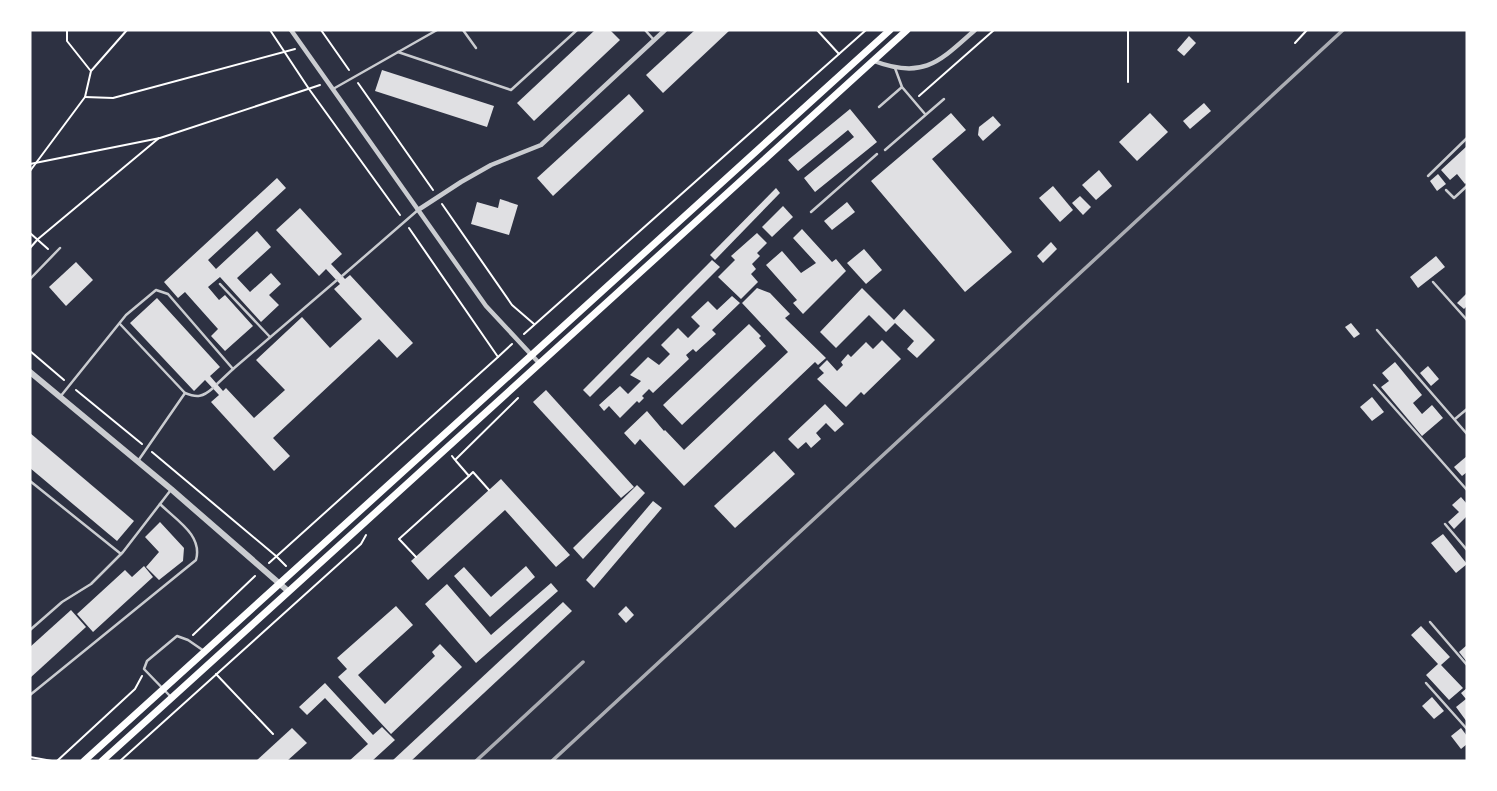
<svg xmlns="http://www.w3.org/2000/svg" width="1497" height="791" viewBox="0 0 1497 791" font-family="Montserrat,sans-serif">
	<style>
		.building { fill: #e0e0e3 }
		.lines { fill: none; stroke-linecap: round; stroke-linejoin: round }
		.path { stroke: #fff; stroke-width: 2 }
		.service { stroke: #caccd0; stroke-width: 2.5 }
		.minor { stroke: #caccd0; stroke-width: 4.5 }
		.tertiary { stroke: #caccd0; stroke-width: 6 }
		.secondary { stroke: #fff; stroke-width: 7 }
		.rail { stroke: #abadb3; stroke-width: 3.5 }
	</style>
	<rect width="100%" height="100%" fill="#2d3142"/>
	<!-- building -->
	<g class="building">
		<polygon points="595,30 610,30 620,40 534,121 517,103"/>
		<polygon points="695,30 730,30 663,93 646,75"/>
		<polygon points="1189,36 1196,43 1184,56 1177,50"/>
		<polygon points="382,70 494,106 487,127 375,91"/>
		<polygon points="629,94 644,111 553,196 537,178"/>
		<polygon points="1204,103 1211,111 1190,129 1183,121"/>
		<polygon points="850,109 877,142 815,192 804,178 854,137 848,130 798,171 788,160"/>
		<polygon points="951,113 966,130 932,159 1012,252 965,292 871,181"/>
		<polygon points="1150,113 1168,132 1137,161 1119,142"/>
		<polygon points="993,116 1001,125 983,141 978,135 979,127"/>
		<polygon points="1467,146 1467,182 1465,184 1457,174 1450,180 1441,170"/>
		<polygon points="1099,170 1112,186 1096,200 1082,185"/>
		<polygon points="1438,174 1446,184 1437,191 1430,181"/>
		<polygon points="277,178 286,188 208,260 216,269 257,231 271,247 237,278 250,292 271,273 281,284 269,295 279,305 261,322 220,277 208,287 219,300 225,295 253,326 225,351 211,336 218,329 185,292 178,298 164,282"/>
		<polygon points="1053,186 1073,210 1060,222 1039,198"/>
		<polygon points="776,188 780,193 715,260 710,255"/>
		<polygon points="1080,196 1091,207 1083,215 1072,203"/>
		<polygon points="500,199 518,205 509,235 471,224 477,202 498,208"/>
		<polygon points="847,202 855,212 832,230 824,221"/>
		<polygon points="783,206 793,217 772,237 762,227"/>
		<polygon points="300,208 342,254 331,264 345,279 350,275 413,343 397,358 379,339 273,438 290,456 274,471 211,402 219,395 205,380 194,391 130,323 157,298 220,367 210,376 223,391 226,388 254,418 285,390 256,360 302,317 330,348 362,319 334,289 340,284 326,269 319,276 276,230"/>
		<polygon points="802,229 832,262 836,259 846,271 803,314 793,303 797,300 766,265 782,251 801,273 816,263 793,238"/>
		<polygon points="757,233 767,243 757,253 760,256 752,264 756,269 751,274 758,282 741,299 718,277 735,260 731,256"/>
		<polygon points="1051,242 1057,249 1043,263 1037,256"/>
		<polygon points="864,249 882,270 866,284 847,263"/>
		<polygon points="1436,256 1445,267 1418,288 1410,277"/>
		<polygon points="712,260 720,267 590,397 583,390"/>
		<polygon points="76,262 93,280 66,306 49,287"/>
		<polygon points="757,288 770,293 790,314 785,318 826,358 818,365 815,362 684,486 640,439 635,445 624,433 647,411 664,431 665,430 684,450 788,352 742,303"/>
		<polygon points="862,288 894,320 904,309 935,340 917,358 907,349 914,341 895,323 886,332 869,315 836,348 820,332"/>
		<polygon points="1467,293 1467,306 1464,309 1457,303"/>
		<polygon points="732,296 740,303 712,330 716,334 696,352 693,349 686,355 689,359 653,393 649,389 642,396 644,398 639,403 637,401 620,418 609,406 604,411 599,405 620,386 628,394 641,381 630,375 648,357 659,365 670,354 661,345 678,328 688,338 700,326 691,317 708,301 717,310"/>
		<polygon points="1351,323 1360,334 1354,338 1345,327"/>
		<polygon points="749,324 761,336 759,338 766,346 682,425 663,405"/>
		<polygon points="882,340 901,359 864,395 861,392 846,407 817,379 824,373 819,368 827,360 837,371 843,365 841,362 848,354 851,357 866,342 873,349"/>
		<polygon points="1395,362 1422,395 1413,403 1422,414 1432,405 1443,418 1422,436 1381,387 1389,381 1382,373"/>
		<polygon points="1428,366 1439,379 1431,386 1420,373"/>
		<polygon points="546,390 634,487 621,498 533,402"/>
		<polygon points="1372,397 1384,412 1372,421 1360,407"/>
		<polygon points="825,404 844,424 835,432 826,423 816,433 821,439 811,448 806,442 798,449 788,439"/>
		<polygon points="30,433 134,521 117,541 30,468"/>
		<polygon points="774,451 795,474 735,528 714,506"/>
		<polygon points="1467,456 1467,472 1462,476 1454,467"/>
		<polygon points="501,479 570,555 556,567 505,510 428,580 411,561"/>
		<polygon points="637,485 645,493 583,559 573,548"/>
		<polygon points="1461,497 1467,504 1467,516 1454,529 1448,522 1459,512 1452,505"/>
		<polygon points="653,501 662,508 594,588 586,580"/>
		<polygon points="160,522 184,548 183,561 159,580 146,567 159,552 145,537"/>
		<polygon points="1443,534 1467,564 1456,573 1431,543"/>
		<polygon points="144,566 153,577 93,632 77,614 125,570 132,577"/>
		<polygon points="526,566 535,577 490,617 454,576 464,567 491,597"/>
		<polygon points="551,583 558,591 476,663 425,604 447,584 491,635"/>
		<polygon points="563,602 572,611 411,761 392,761"/>
		<polygon points="396,606 413,625 358,675 385,704 435,656 432,652 440,644 462,667 391,734 338,677 347,669 337,658"/>
		<polygon points="626,606 634,615 626,623 618,614"/>
		<polygon points="71,610 86,627 30,678 30,647"/>
		<polygon points="1421,626 1450,657 1441,665 1463,688 1449,700 1426,675 1438,664 1411,635"/>
		<polygon points="1467,645 1467,662 1459,652"/>
		<polygon points="325,683 373,735 382,727 395,740 372,761 349,761 368,744 325,698 307,715 299,707"/>
		<polygon points="1467,688 1467,722 1456,707 1466,699 1461,693"/>
		<polygon points="1432,697 1444,711 1434,719 1422,706"/>
		<polygon points="292,728 307,743 287,761 256,761"/>
		<polygon points="1461,728 1467,736 1467,744 1461,749 1451,736"/>
	</g>
	<g class="lines">
		<!-- path -->
		<g class="path">
			<polyline points="67,30 67,41 90,70"/>
			<polyline points="270,30 309,89 400,215"/>
			<polyline points="321,30 349,70"/>
			<polyline points="817,30 839,54"/>
			<polyline points="1295,43 1307,30"/>
			<polyline points="1128,82 1128,30"/>
			<polyline points="358,83 433,190"/>
			<polyline points="919,96 994,30"/>
			<polyline points="85,97 113,98 295,49"/>
			<polyline points="30,164 160,138 320,85"/>
			<polyline points="30,171 85,97 91,71 127,30"/>
			<polyline points="442,204 512,305 534,324"/>
			<polyline points="30,233 48,249"/>
			<polyline points="30,248 38,239 159,138"/>
			<polyline points="524,334 866,30"/>
			<polyline points="30,351 64,380"/>
			<polyline points="498,357 512,344"/>
			<polyline points="76,390 142,444"/>
			<polyline points="152,452 276,556 286,566"/>
			<polyline points="452,456 455,460 518,398"/>
			<polyline points="469,476 473,472 489,490"/>
			<polyline points="416,557 399,539 469,476 456,461"/>
			<polyline points="269,563 498,357 409,228"/>
			<polyline points="193,635 255,576"/>
			<polyline points="216,674 273,734"/>
			<polyline points="30,757 52,761"/>
			<polyline points="57,761 135,689 142,676"/>
			<polyline points="120,761 361,544 366,535"/>
		</g>
		<!-- service -->
		<g class="service">
			<polyline points="463,30 476,48"/>
			<polyline points="645,30 654,40"/>
			<polyline points="398,52 511,90 577,30"/>
			<polyline points="895,68 902,87 925,114"/>
			<polyline points="333,89 437,30"/>
			<polyline points="879,107 902,87"/>
			<polyline points="885,150 944,99"/>
			<polyline points="1428,176 1467,138"/>
			<polyline points="1446,190 1454,198 1467,186"/>
			<polyline points="811,212 877,154"/>
			<polyline points="342,276 418,210"/>
			<polyline points="30,279 60,248"/>
			<polyline points="1433,282 1467,320"/>
			<polyline points="220,284 270,337"/>
			<path d="M120,324L185,393C197,398 203,397 213,388"/>
			<polyline points="1377,330 1467,434"/>
			<polyline points="217,384 233,369"/>
			<polyline points="1374,385 1467,490"/>
			<polyline points="60,397 126,315 156,290 168,294 233,369 337,280"/>
			<polyline points="1455,419 1467,409"/>
			<polyline points="138,461 185,393"/>
			<polyline points="30,481 121,554"/>
			<polyline points="1445,524 1467,550"/>
			<polyline points="1430,622 1467,665"/>
			<polyline points="30,630 62,602 91,584 123,552 170,491"/>
			<polyline points="1426,683 1467,729"/>
			<path d="M30,695L196,560C203,535 176,520 160,504"/>
			<polyline points="170,696 144,669 147,661 177,636 188,640 204,651"/>
		</g>
		<!-- minor -->
		<g class="minor">
			<polyline points="291,30 486,306 539,363"/>
			<path d="M874,61C924,80 940,61 975,30"/>
			<polyline points="418,210 461,182 491,165 541,145 665,30"/>
		</g>
		<!-- tertiary -->
		<polyline class="tertiary" points="30,372 171,489 288,591"/>
		<!-- secondary -->
		<g class="secondary">
			<polyline points="84,761 890,30"/>
			<polyline points="102,761 907,30"/>
		</g>
		<!-- rail -->
		<g class="rail">
			<polyline points="476,761 583,662"/>
			<polyline points="552,761 1343,30"/>
		</g>
	</g>
	<!-- border -->
	<rect width="1497" height="791" fill="none" stroke="#ffffff" stroke-width="63"/>
</svg>
